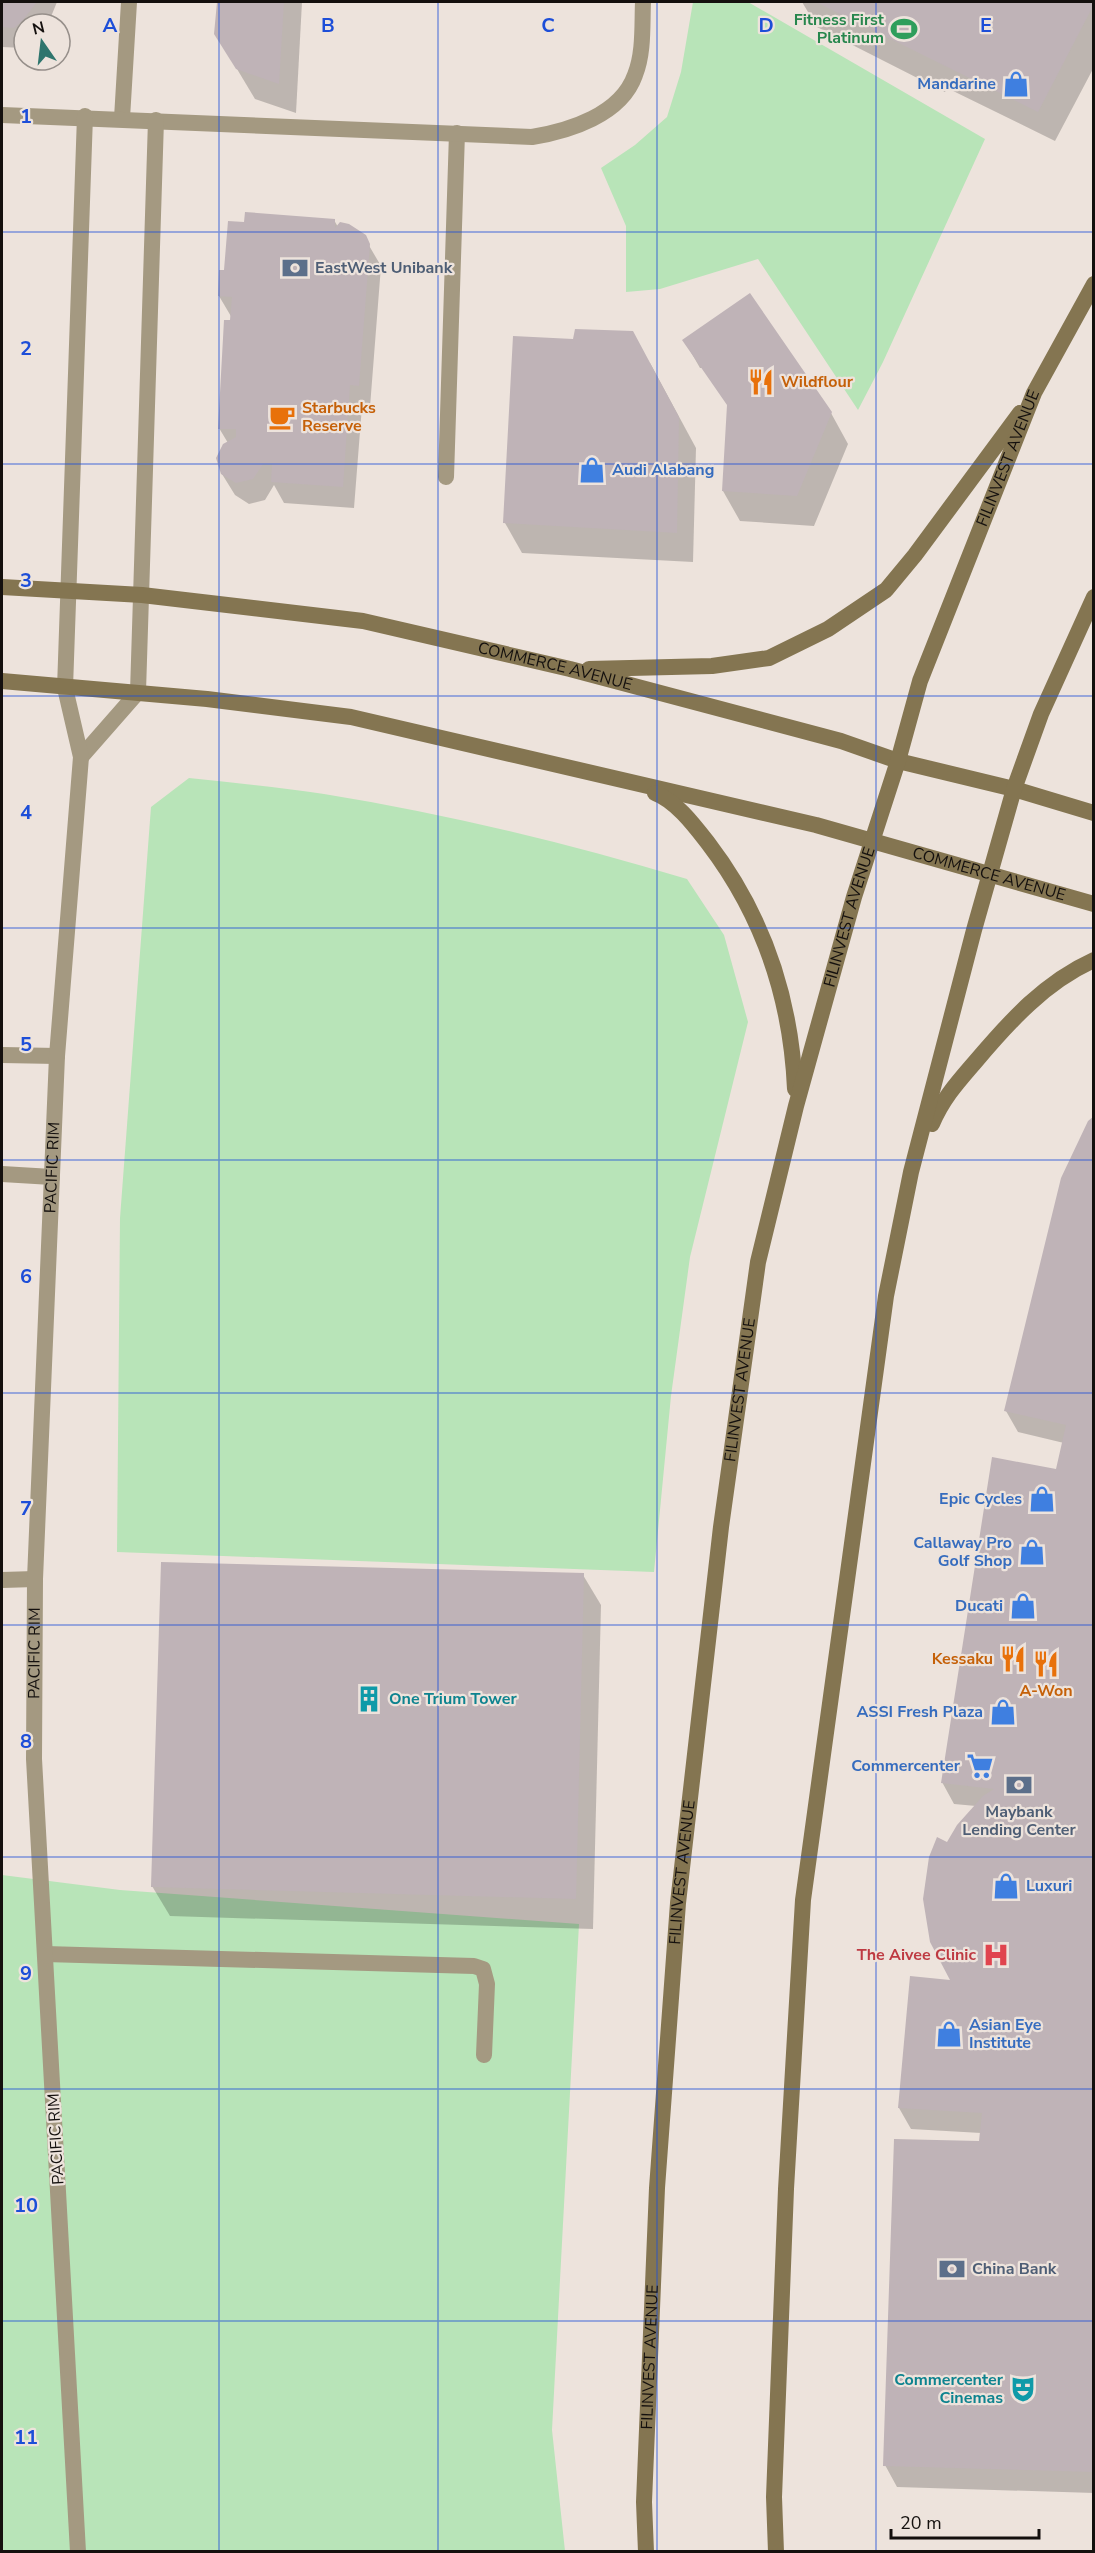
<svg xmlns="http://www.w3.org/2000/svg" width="1095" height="2553" viewBox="0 0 1095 2553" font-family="'Nunito Sans',sans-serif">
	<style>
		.green { fill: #b8e4b8 }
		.shadow { fill: #0003 }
		.building { fill: #bfb3b7 }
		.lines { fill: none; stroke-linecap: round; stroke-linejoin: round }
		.service { stroke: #a49981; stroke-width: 16 }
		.pedestrian { stroke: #a49981; stroke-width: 16 }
		.minor { stroke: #a49981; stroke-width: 16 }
		.secondary { stroke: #847551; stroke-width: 16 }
		.grid { fill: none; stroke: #1d4ed8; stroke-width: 1.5; stroke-opacity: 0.55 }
		.labels { text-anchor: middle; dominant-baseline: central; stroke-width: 4.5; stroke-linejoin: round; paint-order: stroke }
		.leisure-label { font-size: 16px; font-weight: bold; fill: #27864d; stroke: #ede3dc; text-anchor: end }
		.shop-label { font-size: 16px; font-weight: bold; fill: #366cbe; stroke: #ede3dc; text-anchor: end }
		.service-label { font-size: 16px; font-weight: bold; fill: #4e5e75; stroke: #ede3dc; text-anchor: start }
		.food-label { font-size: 16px; font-weight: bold; fill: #c56008; stroke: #ede3dc; text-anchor: start }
		.street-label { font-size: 16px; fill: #14100e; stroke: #ede3dc }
		.culture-label { font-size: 16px; font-weight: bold; fill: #0d838f; stroke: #ede3dc; text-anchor: start }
		.health-label { font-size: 16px; font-weight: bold; fill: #be3a42; stroke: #ede3dc; text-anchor: end }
		.grid-label { font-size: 20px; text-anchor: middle; font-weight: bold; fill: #1d4ed8; stroke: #ede3dc; stroke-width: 4.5; stroke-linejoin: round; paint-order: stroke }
	</style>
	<rect width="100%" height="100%" fill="#ede3dc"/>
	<!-- green -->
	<g class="green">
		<polygon points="693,2 748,2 985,139 883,362 858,410 758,259 660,289 626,292 626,226 601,168 635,145 667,117 681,72"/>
		<path d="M189,778C234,783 280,787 324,794C447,814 568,843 687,879L724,935L748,1022L690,1257L671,1396L654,1572L117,1552L120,1218L151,807Z"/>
		<polygon points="2,1875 120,1890 579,1924 552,2430 565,2551 2,2552"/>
	</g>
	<!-- shadow -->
	<g class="shadow">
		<polygon points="2,2 57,2 48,24 24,24 24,48 2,47"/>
		<polygon points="219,2 302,2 296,113 255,99 216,34"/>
		<polygon points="802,2 1094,2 1094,67 1055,141 947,88 945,92 817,27"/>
		<polygon points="334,220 338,227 364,237 381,266 370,407 362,406 354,508 284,503 274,485 265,500 249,504 235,495 222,474 228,443 219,428 232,318 219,296 226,271"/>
		<polygon points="684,340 831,413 848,444 814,526 740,521 723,491 733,411 703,368 700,368"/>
		<polygon points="650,363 696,448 693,562 522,553 505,523"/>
		<polygon points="1094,1118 1094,2493 897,2487 885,2465 980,2143 981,2133 911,2129 899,2108 953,1982 948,1844 976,1806 954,1804 942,1782 1057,1470 1064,1443 1018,1432 1006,1411"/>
		<polygon points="583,1575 601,1605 593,1929 170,1916 152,1886"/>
	</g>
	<!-- building -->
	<g class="building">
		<polygon points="2,2 37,2 23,20 14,28 2,27"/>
		<polygon points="217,2 284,2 279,84 236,69 214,34"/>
		<polygon points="816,2 1094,2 1094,4 1038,112"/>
		<polygon points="245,212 335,219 335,228 340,222 349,224 366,235 370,244 359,386 350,385 343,487 271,482 272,464 263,464 253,479 236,483 221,474 216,458 223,444 236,437 236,429 218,429 224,320 230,320 232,297 218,296 219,270 224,270 228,221 244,222"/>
		<polygon points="750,293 832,412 797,496 722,491 727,405 682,340"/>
		<polygon points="575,329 633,331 679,417 677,533 503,523 513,336 573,339"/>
		<polygon points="1094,1116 1094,2472 883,2466 894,2139 979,2141 982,2113 898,2108 910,1976 950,1980 930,1942 923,1899 929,1857 937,1837 947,1842 957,1825 983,1796 994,1789 941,1783 992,1457 1056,1469 1066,1425 1004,1411 1061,1178 1088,1121"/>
		<polygon points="161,1562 584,1573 576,1899 151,1887"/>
	</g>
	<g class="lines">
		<!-- service -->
		<g class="service">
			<polyline points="446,477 457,133"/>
			<polyline points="2,1055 57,1056"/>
			<polyline points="2,1174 52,1177"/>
			<polyline points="2,1580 35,1579"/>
			<polyline points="45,1954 474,1966 483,1969 487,1984 484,2055"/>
		</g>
		<!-- pedestrian -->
		<polyline class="pedestrian" points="122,118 129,2"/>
		<!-- minor -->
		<g class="minor">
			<path d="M2,115L532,137C569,131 621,115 635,75C644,53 642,25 643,2"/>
			<polyline points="81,757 138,692 156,120"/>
			<path id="s1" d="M78,2552L34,1759L35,1579L57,1056L81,757L65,688L85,116"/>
		</g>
		<!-- secondary -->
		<g class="secondary">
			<path id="s2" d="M2,587L142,595L363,621L570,669L841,741L898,761L1014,789L1094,813"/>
			<polyline points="589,669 712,666 769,658 828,629 886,590 915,555 1020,413"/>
			<path id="s3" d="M2,681L207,699L351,717L816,825L1094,904"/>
			<path d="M655,793C676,801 694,825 708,843C763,915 791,999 795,1089"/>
			<path d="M932,1124C943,1098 958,1082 976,1061C1010,1021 1045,982 1094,960"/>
			<path id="s4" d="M646,2552L644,2502L657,2188L678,1903L721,1527L758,1262L796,1106L854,897L898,761L920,681L1034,393L1094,284"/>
			<polyline points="776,2552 774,2497 786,2189 803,1900 886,1296 911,1172 974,930 1014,789 1041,714 1094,597"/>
		</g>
	</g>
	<!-- grid -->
	<path class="grid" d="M219,2V2552M438,2V2552M657,2V2552M876,2V2552M2,232H1094M2,464H1094M2,696H1094M2,928H1094M2,1160H1094M2,1393H1094M2,1625H1094M2,1857H1094M2,2089H1094M2,2321H1094"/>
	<!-- icons -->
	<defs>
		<g id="stadium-bare" transform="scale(2.07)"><path d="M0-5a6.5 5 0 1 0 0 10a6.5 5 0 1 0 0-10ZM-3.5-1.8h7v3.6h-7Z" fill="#2e9e5b" stroke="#ede3dc" stroke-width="2.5" paint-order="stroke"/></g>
		<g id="shop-bare" transform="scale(2.07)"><path d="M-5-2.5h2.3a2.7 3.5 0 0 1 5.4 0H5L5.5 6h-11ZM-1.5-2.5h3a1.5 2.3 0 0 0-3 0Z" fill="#3f7fe0" stroke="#ede3dc" stroke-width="2.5" paint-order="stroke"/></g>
		<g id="bank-bare" transform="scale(2.07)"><path d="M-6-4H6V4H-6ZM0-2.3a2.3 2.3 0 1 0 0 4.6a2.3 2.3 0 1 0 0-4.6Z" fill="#5c6f8a" stroke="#ede3dc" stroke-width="2.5" paint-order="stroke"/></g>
		<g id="restaurant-bare" transform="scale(2.07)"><path d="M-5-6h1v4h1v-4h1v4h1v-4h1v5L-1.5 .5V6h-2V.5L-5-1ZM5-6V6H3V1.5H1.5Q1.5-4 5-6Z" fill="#e8710a" stroke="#ede3dc" stroke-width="2.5" paint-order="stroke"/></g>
		<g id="cafe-bare" transform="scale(2.07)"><path d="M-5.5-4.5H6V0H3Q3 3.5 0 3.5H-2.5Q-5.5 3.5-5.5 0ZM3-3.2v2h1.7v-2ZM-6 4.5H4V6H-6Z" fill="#e8710a" stroke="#ede3dc" stroke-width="2.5" paint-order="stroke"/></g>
		<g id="building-bare" transform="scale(2.07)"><path d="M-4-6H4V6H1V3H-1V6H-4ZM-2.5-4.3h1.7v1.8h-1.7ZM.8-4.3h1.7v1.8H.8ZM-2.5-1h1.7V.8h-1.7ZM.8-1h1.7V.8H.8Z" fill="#0f9aa8" stroke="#ede3dc" stroke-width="2.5" paint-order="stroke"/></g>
		<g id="supermarket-bare" transform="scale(2.07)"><path d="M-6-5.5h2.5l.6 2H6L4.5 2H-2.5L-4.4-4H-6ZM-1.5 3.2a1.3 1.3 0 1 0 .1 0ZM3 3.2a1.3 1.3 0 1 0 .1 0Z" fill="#3f7fe0" stroke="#ede3dc" stroke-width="2.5" paint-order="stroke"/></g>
		<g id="hospital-bare" transform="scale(2.07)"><path d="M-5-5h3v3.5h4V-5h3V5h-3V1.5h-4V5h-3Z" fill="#e0444e" stroke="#ede3dc" stroke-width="2.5" paint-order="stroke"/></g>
		<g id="theatre-bare" transform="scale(2.07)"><path d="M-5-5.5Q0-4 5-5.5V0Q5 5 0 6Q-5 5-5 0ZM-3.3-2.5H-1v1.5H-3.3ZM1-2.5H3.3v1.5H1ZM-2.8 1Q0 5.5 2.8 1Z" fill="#0f9aa8" stroke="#ede3dc" stroke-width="2.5" paint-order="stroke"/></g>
	</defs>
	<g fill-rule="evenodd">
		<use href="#stadium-bare" x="904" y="29"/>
		<use href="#shop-bare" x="1016" y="84"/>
		<use href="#bank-bare" x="295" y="268"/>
		<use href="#restaurant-bare" x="761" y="382"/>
		<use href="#cafe-bare" x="282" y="417"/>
		<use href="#shop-bare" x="592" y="470"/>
		<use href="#shop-bare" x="1042" y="1499"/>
		<use href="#shop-bare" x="1032" y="1552"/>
		<use href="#shop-bare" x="1023" y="1606"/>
		<use href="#restaurant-bare" x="1013" y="1659"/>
		<use href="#restaurant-bare" x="1046" y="1664"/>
		<use href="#building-bare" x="369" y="1699"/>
		<use href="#shop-bare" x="1003" y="1712"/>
		<use href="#supermarket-bare" x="980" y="1766"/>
		<use href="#bank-bare" x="1019" y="1785"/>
		<use href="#shop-bare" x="1006" y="1886"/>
		<use href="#hospital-bare" x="996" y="1955"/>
		<use href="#shop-bare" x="949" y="2034"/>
		<use href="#bank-bare" x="952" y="2269"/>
		<use href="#theatre-bare" x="1023" y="2389"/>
	</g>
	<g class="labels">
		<!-- leisure labels -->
		<g class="leisure-label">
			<text x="884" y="20">Fitness First<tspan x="884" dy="18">Platinum</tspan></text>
		</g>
		<!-- shop labels -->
		<g class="shop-label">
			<text x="996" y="84">Mandarine</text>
			<text x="612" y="470" text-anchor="start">Audi Alabang</text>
			<text x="1022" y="1499">Epic Cycles</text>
			<text x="1012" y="1543">Callaway Pro<tspan x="1012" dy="18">Golf Shop</tspan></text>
			<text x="1003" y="1606">Ducati</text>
			<text x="983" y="1712">ASSI Fresh Plaza</text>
			<text x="960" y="1766">Commercenter</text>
			<text x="1026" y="1886" text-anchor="start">Luxuri</text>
			<text x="969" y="2025" text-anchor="start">Asian Eye<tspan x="969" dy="18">Institute</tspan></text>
		</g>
		<!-- service labels -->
		<g class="service-label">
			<text x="315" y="268">EastWest Unibank</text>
			<text x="1019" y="1812" text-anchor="middle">Maybank<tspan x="1019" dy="18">Lending Center</tspan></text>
			<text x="972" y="2269">China Bank</text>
		</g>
		<!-- food labels -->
		<g class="food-label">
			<text x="781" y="382">Wildflour</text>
			<text x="302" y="408">Starbucks<tspan x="302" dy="18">Reserve</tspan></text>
			<text x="993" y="1659" text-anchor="end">Kessaku</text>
			<text x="1046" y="1691" text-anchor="middle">A-Won</text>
		</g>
		<!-- street labels -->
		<g class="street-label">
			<text stroke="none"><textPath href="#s4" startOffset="2139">FILINVEST AVENUE</textPath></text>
			<text stroke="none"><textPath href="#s2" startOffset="560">COMMERCE AVENUE</textPath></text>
			<text stroke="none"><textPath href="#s3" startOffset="1008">COMMERCE AVENUE</textPath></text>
			<text stroke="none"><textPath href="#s4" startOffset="1653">FILINVEST AVENUE</textPath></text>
			<text stroke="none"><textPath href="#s1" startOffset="1386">PACIFIC RIM</textPath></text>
			<text stroke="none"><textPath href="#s4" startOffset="1167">FILINVEST AVENUE</textPath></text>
			<text stroke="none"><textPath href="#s1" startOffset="900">PACIFIC RIM</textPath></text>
			<text stroke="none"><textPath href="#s4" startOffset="681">FILINVEST AVENUE</textPath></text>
			<text transform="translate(56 2139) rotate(-93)">PACIFIC RIM</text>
			<text stroke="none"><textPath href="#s4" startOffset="195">FILINVEST AVENUE</textPath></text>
		</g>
		<!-- culture labels -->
		<g class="culture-label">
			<text x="389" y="1699">One Trium Tower</text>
			<text x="1003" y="2380" text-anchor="end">Commercenter<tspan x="1003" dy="18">Cinemas</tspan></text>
		</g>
		<!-- health labels -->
		<g class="health-label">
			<text x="976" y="1955">The Aivee Clinic</text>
		</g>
	</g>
	<g class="grid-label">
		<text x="110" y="32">A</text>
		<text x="328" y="32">B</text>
		<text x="548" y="32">C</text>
		<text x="766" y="32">D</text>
		<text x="986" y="32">E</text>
		<text x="26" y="123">1</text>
		<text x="26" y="355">2</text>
		<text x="26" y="587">3</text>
		<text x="26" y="819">4</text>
		<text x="26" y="1051">5</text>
		<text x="26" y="1283">6</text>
		<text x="26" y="1515">7</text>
		<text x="26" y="1748">8</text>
		<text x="26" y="1980">9</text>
		<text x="26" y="2212">10</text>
		<text x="26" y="2444">11</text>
	</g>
	<!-- border -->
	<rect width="1095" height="2553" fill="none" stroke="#14100e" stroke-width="6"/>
	<!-- north arrow -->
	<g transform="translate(42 42) rotate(346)"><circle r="28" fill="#ede3dc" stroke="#968f8a" stroke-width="1.5"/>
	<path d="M0-4.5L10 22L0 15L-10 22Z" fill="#2e756d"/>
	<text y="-9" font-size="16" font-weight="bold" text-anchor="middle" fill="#14100e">N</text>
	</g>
	<!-- scale -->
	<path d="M891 2529v9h148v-9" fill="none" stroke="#14100e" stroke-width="3"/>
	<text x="900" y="2529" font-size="18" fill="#14100e" stroke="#ede3dc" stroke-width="4.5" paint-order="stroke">20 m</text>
</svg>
